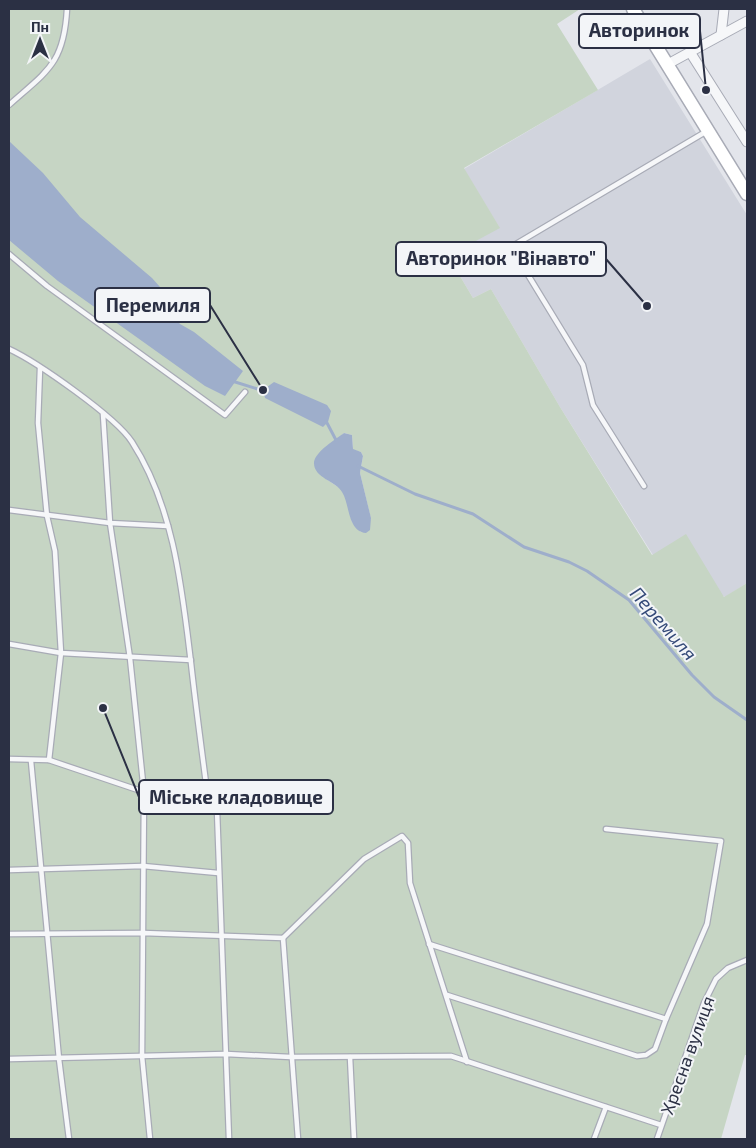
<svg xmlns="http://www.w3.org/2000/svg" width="756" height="1148" viewBox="0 0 756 1148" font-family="'Exo 2',sans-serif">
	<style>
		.built { fill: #d1d4dd }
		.green { fill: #c6d5c4; fill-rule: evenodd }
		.water { fill: #9eaecb }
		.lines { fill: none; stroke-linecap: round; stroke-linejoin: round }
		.stream { stroke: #9eaecb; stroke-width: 3 }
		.service-casing { stroke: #a8abb6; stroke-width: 7 }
		.minor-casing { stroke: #a8abb6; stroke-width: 11 }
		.secondary-casing { stroke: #a8abb6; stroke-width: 15 }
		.service { stroke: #f6f7f9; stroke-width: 4.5 }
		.minor { stroke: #f6f7f9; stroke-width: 9 }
		.secondary { stroke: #fff; stroke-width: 12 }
		.labels { text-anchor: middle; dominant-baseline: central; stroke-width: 4; stroke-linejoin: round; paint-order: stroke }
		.street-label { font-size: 18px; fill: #2b3044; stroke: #f3f5f8 }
		.water-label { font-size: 19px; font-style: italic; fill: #344a78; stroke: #f3f5f8 }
		.leader { fill: none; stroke: #2b3044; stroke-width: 2 }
		.callout-dot { fill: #2b3044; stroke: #f3f5f8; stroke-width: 2 }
		.callout { fill: #f3f5f8; stroke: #2b3044; stroke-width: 2 }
		.callout-label { font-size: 19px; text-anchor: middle; font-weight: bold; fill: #2b3044 }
	</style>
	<rect width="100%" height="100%" fill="#e3e5eb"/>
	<!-- built -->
	<polygon class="built" points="650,59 747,215 747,583 725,597 653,555 560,407 491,289 473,298 448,256 499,227 464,169"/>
	<!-- green -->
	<path class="green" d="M9,9H580L557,24L598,90L464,168L500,228L448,256L473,298L491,289L560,407L652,555L686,534L724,597L747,583V1055H745L721,1139H9ZM344,433L352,435L353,450L361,452L363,456L360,473L371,519L361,532L352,522L346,497L341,489L326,479L316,459Z"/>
	<!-- water -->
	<g class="water">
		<polygon points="9,141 43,173 80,217 152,278 176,305 174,317 180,324 194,332 243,371 225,396 205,386 58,281 9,240"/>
		<polygon points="274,382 327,405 331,411 328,422 323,427 265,398 263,390"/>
		<path d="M344,433L352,435L353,449L361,452L363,456L360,473L371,518L370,530L366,533C347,531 350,504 342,492C336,481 313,478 314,462C316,451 336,439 344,433Z"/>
	</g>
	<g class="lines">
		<!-- stream -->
		<g class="stream">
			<polyline points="232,381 267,392"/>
			<polyline points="326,421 337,442"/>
			<polyline points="358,466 415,494 473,514 524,547 569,562 587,571 629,600 692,675 714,697 747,720"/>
		</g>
		<!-- service casing -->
		<g class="service-casing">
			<g id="service">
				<path d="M9,105C47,71 64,64 67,9"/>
				<polyline points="9,254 47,286 225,415 245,392"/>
				<path d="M9,349C37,362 116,417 132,442C174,507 182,589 191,663C196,708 202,753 208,798"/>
				<polyline points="40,368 38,423 47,516 55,551 61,653 49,760"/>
				<polyline points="103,414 110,523 130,658 144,792 142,1056 150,1139"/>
				<polyline points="644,486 593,405 583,365 511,247 707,131"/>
				<polyline points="9,510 110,523 168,526"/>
				<polyline points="9,644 61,653 191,660"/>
				<polyline points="9,759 49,760 144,792 208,798 217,810 229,1139"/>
				<polyline points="31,761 59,1059 69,1139"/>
				<polyline points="9,870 143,866 218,873"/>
				<polyline points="9,934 143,933 283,938 298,1139"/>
				<polyline points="283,938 364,859 402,836 408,843 410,883 467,1062"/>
				<polyline points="429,944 666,1019"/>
				<polyline points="447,995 637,1056 646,1055 655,1049 666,1019 707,924 721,841 606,829"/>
				<polyline points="350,1057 354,1139"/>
				<polyline points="9,1059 226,1054 291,1057 451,1056 661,1125"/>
				<polyline points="594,1139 606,1107"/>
				<polyline points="657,1139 704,1003 716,979 728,968 747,960"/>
			</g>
		</g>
		<!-- minor casing -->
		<g class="minor-casing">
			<g id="minor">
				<polyline points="721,35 724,9"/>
				<polyline points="690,52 747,142"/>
				<polyline points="668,64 747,21"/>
			</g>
		</g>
		<!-- secondary casing -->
		<g class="secondary-casing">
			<polyline id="secondary" points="633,9 747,194"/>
		</g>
		<!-- service -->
		<use href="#service" class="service"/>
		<!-- minor -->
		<use href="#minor" class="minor"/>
		<!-- secondary -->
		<use href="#secondary" class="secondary"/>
	</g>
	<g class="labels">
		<!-- street labels -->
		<g class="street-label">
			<text transform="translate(687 1055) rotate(-70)">Хресна вулиця</text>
		</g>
		<!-- water labels -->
		<g class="water-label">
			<text transform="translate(664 623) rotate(49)">Перемиля</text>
		</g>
	</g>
	<!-- callouts -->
	<path class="leader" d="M706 90L700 31M647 306L606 259M263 390L210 305M103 708L139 797"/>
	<g class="callout-dot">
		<circle cx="706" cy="90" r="5"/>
		<circle cx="647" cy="306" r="5"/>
		<circle cx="263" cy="390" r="5"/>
		<circle cx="103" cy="708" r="5"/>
	</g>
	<g class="callout">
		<rect x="579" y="14" width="121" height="34" rx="5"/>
		<rect x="396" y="242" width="210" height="34" rx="5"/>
		<rect x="95" y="288" width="115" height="34" rx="5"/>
		<rect x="139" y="780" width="194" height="34" rx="5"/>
	</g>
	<g class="callout-label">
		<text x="639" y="37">Авторинок</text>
		<text x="501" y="265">Авторинок "Вінавто"</text>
		<text x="153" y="312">Перемиля</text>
		<text x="236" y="804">Міське кладовище</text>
	</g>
	<!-- border -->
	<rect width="756" height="1148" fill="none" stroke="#2b3044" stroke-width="20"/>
	<!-- north arrow -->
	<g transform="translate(40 40)" stroke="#f3f5f8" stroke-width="4" paint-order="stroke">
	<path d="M0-4L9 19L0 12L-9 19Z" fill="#2b3044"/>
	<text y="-8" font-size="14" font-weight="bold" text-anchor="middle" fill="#2b3044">Пн</text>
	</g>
</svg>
